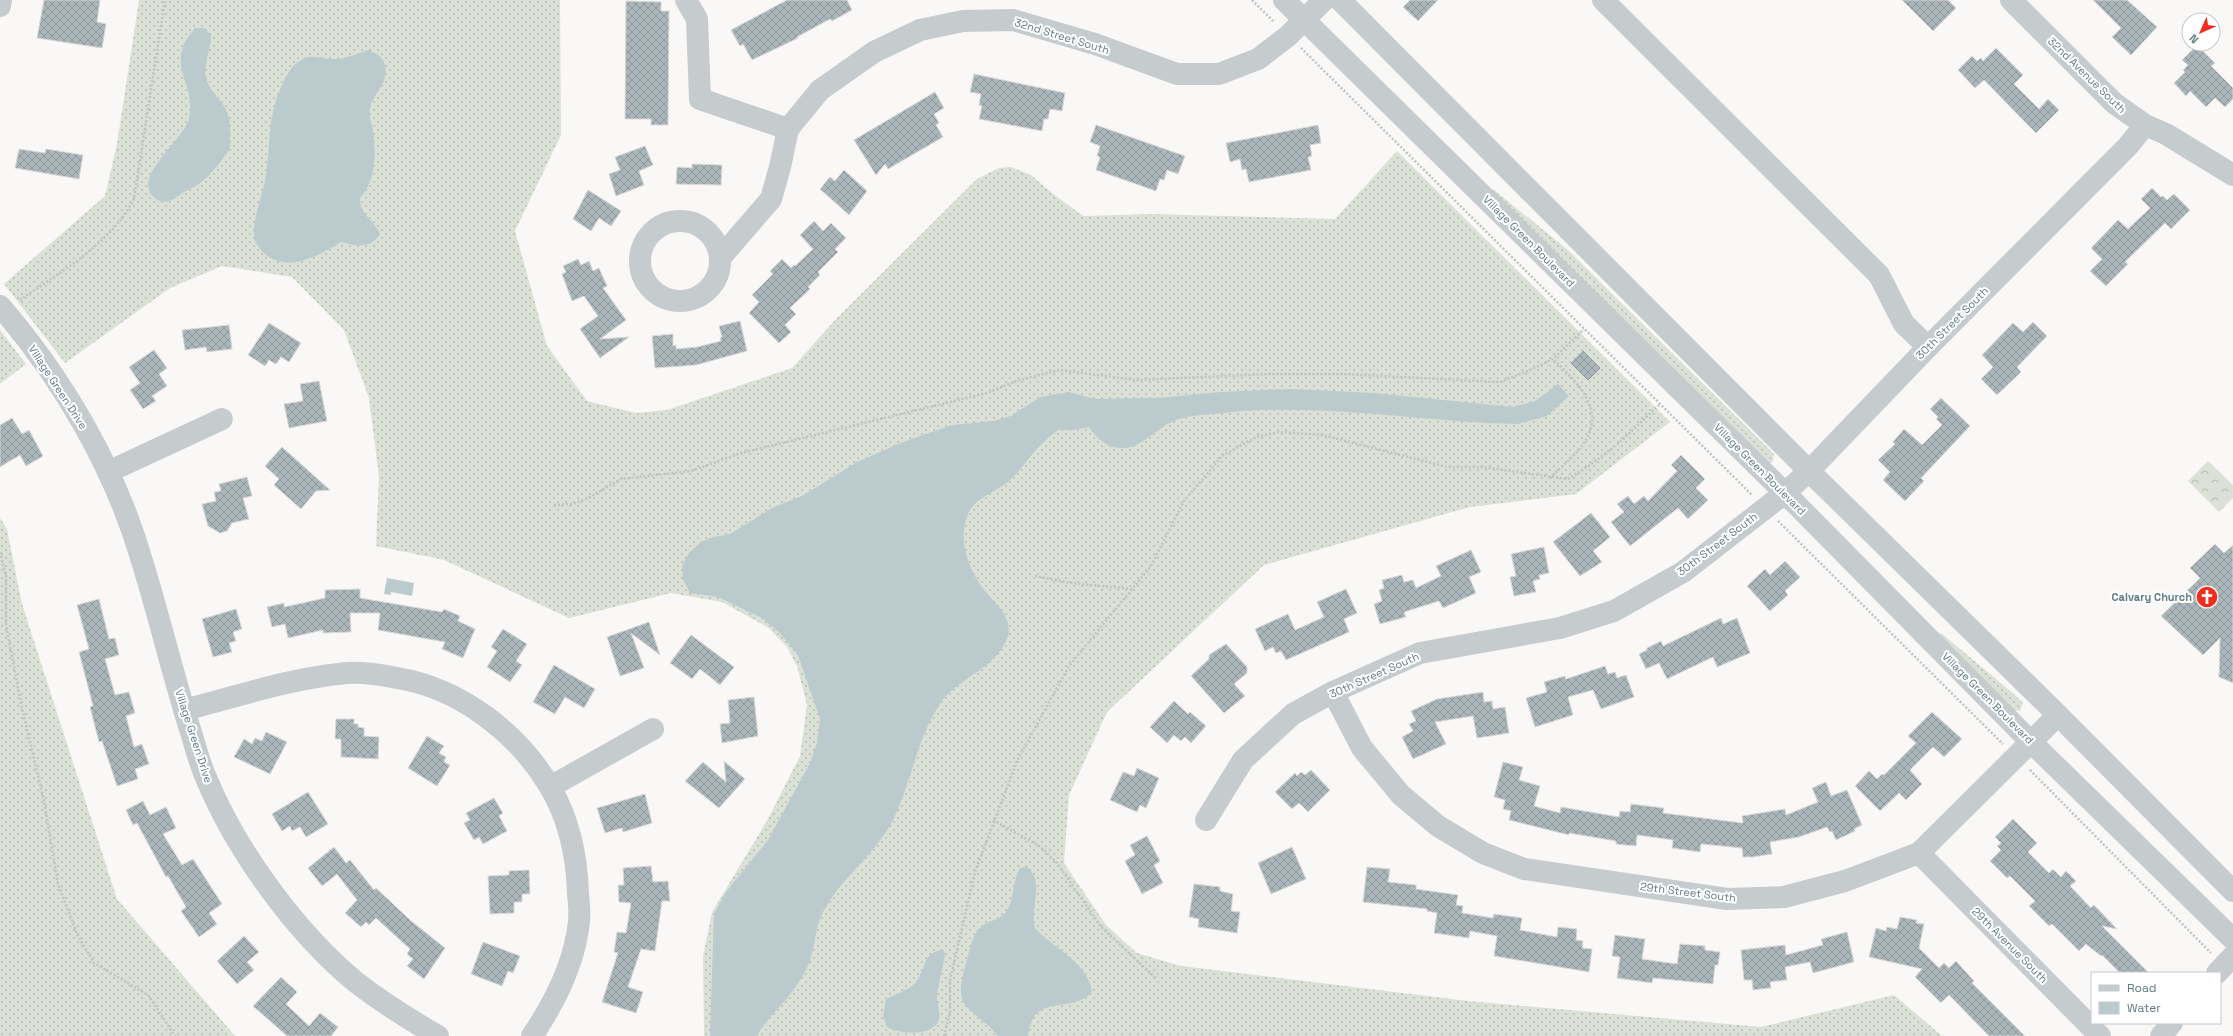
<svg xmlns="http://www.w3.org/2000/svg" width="2233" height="1036" viewBox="0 0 2233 1036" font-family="'Space Grotesk',sans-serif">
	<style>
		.grass { fill: url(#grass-dots) }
		.forest { fill: url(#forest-crowns) }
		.water { fill: #bbcbcd }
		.building { fill: url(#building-cross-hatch); stroke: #dadad8 }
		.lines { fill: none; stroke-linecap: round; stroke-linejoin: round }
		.path { stroke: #bfc3c4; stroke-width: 2.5; stroke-dasharray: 2 2; stroke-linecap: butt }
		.minor { stroke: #c6cbce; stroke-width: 22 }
		.labels { text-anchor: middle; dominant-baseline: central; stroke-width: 4; stroke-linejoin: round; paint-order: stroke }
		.street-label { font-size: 11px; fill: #617a83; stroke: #fff }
		.poi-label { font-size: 11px; font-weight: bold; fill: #617a83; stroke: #fff; text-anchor: end }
	</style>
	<defs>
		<pattern id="grass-dots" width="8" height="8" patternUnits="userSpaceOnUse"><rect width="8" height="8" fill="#dbe1d6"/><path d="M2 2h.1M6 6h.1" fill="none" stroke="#b5bbb3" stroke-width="1.8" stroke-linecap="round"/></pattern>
		<pattern id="forest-crowns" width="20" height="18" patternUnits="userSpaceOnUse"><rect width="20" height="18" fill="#dbe1d6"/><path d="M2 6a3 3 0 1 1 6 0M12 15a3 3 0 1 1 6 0" fill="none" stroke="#b5bbb3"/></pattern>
		<pattern id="building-cross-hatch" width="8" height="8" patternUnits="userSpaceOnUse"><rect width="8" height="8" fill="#aab6ba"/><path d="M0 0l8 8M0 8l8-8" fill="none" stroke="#8e999d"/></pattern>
	</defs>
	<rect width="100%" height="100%" fill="#f9f8f6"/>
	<!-- grass -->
	<g class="grass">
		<polygon points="139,0 560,0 561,135 515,231 547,346 587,401 636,413 667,410 792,368 837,318 977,179 999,168 1011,167 1031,175 1052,193 1083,216 1151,214 1335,219 1397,151 1670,422 1576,494 1470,507 1264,565 1107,712 1069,795 1064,863 1106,925 1137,953 1181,966 1468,1001 1761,1027 1894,995 1942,1036 704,1036 703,956 712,912 768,819 800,756 807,705 797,666 787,647 769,628 722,602 671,593 569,618 444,560 376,546 379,476 369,398 344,330 292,277 222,266 170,288 65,363 4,284 105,196 117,144"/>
		<polygon points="1494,190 1568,250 1774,454 1773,461 1771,463 1766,463 1493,191"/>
		<polygon points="0,330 26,364 0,384"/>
		<polygon points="0,518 7,529 22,604 117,899 235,1036 0,1036"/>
		<polygon points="1941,633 2015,695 2023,703 2020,711 2014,710 1939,635"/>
	</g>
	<!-- forest -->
	<polygon class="forest" points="2208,461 2233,485 2233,498 2219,512 2188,481"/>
	<!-- water -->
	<g class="water">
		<path d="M195,28H204L211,35C211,49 202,67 207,81C211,92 221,99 226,110C232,122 230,136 230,149C223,158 216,169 207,177C201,184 190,189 182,193C178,196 173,200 169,201C164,203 158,201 155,198C130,177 184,140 189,119C198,84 162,64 195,28Z"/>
		<path d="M368,50C375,53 383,56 385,65C389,81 376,91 371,104C367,114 372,122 373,131C376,154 376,181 360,198C359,214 374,220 380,234C371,249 356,246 341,242C319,255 293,271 269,257C264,254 257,246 255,241C250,224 264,192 266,175C271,141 267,113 284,81C288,72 293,64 303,59C312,54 323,59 332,59C344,60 357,54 368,50Z"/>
		<path d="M1558,384L1569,396L1547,416L1518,424C1419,422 1320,402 1221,413C1207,415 1192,415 1179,419C1164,423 1153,436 1140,443C1120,455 1100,445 1089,427L1074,430H1058C1050,436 1042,443 1036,450C1027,460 1019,472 1009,481C998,490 982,496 972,507C967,513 965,523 964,531C962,550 971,572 982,587C993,602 1017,619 1006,641C992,671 957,678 940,704C917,738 911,782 894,818C877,853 843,876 824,910C815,926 816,940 811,957C809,965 803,976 798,983C787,1002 767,1017 757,1036H710L714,914L726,892L768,840L809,765L817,743L820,719L798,655L780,633L762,618L718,597L690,593L683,579L682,566L689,553L701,542L713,537L730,534L772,508L804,495L857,462L903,442L952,425L994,421L1011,416L1040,397L1069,392L1095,399L1157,398L1221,392L1290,389L1374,393L1513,407L1535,401Z"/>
		<polygon points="387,578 414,583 412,596 391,592 391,595 384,594"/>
		<path d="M1027,867C1046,885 1029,906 1035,928C1053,948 1087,962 1092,991C1077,1012 1043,997 1032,1020C1030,1025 1029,1031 1028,1036H998C971,1004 951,1013 966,964C969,953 971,939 978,930C986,920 999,921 1006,912C1015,899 1012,881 1020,868Z"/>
		<path d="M943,950L945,954C943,968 939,981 937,994C936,1002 941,1011 939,1019C935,1036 902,1035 887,1027L883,1017L886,999C894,995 909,990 915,983C927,970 921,952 943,950Z"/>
	</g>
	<!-- building -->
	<g class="building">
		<polygon points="44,0 100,0 97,22 106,24 102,48 37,38"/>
		<polygon points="787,0 847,0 852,10 832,21 830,19 797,37 798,38 752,60 743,44 740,46 731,30"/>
		<polygon points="1410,0 1438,0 1418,21 1403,7"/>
		<polygon points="1902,0 1948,0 1956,8 1933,31"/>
		<polygon points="2093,0 2127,0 2157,27 2131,55 2112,37 2121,28"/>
		<polygon points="626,1 661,2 661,11 669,11 668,125 651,125 651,119 625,119"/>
		<polygon points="2197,45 2215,63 2211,66 2233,88 2233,99 2225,107 2215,98 2206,107 2190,91 2186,96 2174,83 2185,72 2183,70 2188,65 2182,60"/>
		<polygon points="1996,48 2023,75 2014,84 2039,109 2048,99 2059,110 2036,133 1984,80 1975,88 1958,70 1972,56 1977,61 1981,58 1983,61"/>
		<polygon points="974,74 1065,93 1062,111 1050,109 1048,119 1044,119 1042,131 979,119 982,106 979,105 981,94 970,92"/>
		<polygon points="935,92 944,108 934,114 939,123 936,125 943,137 888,169 885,164 876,175 854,140"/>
		<polygon points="1096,125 1185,156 1178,174 1167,170 1164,180 1160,179 1156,191 1096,170 1100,157 1097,156 1100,146 1090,142"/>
		<polygon points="1318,125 1321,143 1310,145 1312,156 1308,157 1311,170 1249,182 1246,169 1242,170 1240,159 1230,162 1226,143"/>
		<polygon points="645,146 653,165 639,171 644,185 616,196 609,174 620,170 615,157"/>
		<polygon points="19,149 45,153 46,149 83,155 79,179 15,168"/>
		<polygon points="692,164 722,165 721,185 676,184 677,167 692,168"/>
		<polygon points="844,170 867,191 849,215 820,189 830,177 835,181"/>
		<polygon points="2152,188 2161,197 2163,196 2167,200 2174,194 2190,210 2171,229 2165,223 2125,262 2128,264 2106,286 2090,271 2102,259 2091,248 2118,220 2128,229 2150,208 2141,199"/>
		<polygon points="588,190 621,211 611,226 599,218 591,231 573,219"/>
		<polygon points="814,221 823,231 831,223 846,238 835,249 838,252 818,272 820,275 808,287 810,289 790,308 796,314 785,325 791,332 779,343 749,313 759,302 752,295 773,274 770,271 782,259 791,268 794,265 795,266 813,249 800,235"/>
		<polygon points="578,259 581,265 589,261 593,271 599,268 607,286 603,288 626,320 600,339 629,337 600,358 580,329 598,316 584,296 572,301 562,274 566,272 563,266"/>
		<polygon points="740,321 747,351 696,365 655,368 652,336 673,334 673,346 676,345 676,349 697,347 721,341 720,338 722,337 719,326"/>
		<polygon points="2033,322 2047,336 2017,367 2021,372 1997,395 1981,379 1993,367 1982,355 2013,323 2023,332"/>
		<polygon points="269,323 301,343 289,362 281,357 276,364 269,360 265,366 248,355"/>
		<polygon points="229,325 232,349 207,352 206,347 185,350 182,330"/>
		<polygon points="154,350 167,368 159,374 167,386 152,396 156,401 143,409 130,390 140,383 129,367"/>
		<polygon points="1583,350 1601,368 1588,381 1570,363"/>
		<polygon points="319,381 327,421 289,428 284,404 303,401 300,384"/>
		<polygon points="1941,398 1970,426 1921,478 1924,481 1905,501 1883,480 1890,472 1878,460 1895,444 1893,442 1904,429 1922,445 1942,425 1936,419 1938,417 1930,409"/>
		<polygon points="12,418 22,434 29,430 43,456 26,466 20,455 0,467 0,425"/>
		<polygon points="282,447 330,490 316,491 301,509 274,485 279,479 265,466"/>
		<polygon points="1681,455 1705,479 1696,488 1708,500 1688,519 1678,508 1630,546 1611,522 1624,512 1617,504 1628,496 1634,504 1644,496 1648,501 1677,471 1671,465"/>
		<polygon points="247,477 252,496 243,498 249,519 232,523 227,531 220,533 208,526 202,504 216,501 214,492 221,491 219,484"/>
		<polygon points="1591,513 1610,537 1593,551 1602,562 1580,576 1553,542"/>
		<polygon points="2215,544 2224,553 2233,545 2233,683 2219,677 2220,638 2203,655 2161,616 2200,578 2190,568"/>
		<polygon points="1544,547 1549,573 1539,575 1540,579 1533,581 1536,592 1514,596 1510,577 1516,576 1511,554"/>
		<polygon points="1471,550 1481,572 1469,577 1476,593 1443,608 1439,601 1404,612 1406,617 1380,624 1374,604 1382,601 1379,590 1384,588 1382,580 1402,575 1404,582 1413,580 1416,588 1441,576 1436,566"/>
		<polygon points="1785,561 1800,577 1785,591 1788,595 1770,611 1747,586 1765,569 1770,575"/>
		<polygon points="360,589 360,598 442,612 444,609 460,616 458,621 475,629 463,658 442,649 445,642 378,630 380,613 350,613 351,632 323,633 323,630 288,638 285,624 272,627 267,607 284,603 284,607 325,598 325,590"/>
		<polygon points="1346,589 1357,613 1344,619 1349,632 1286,660 1281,651 1276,653 1273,647 1265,651 1255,629 1288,614 1295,630 1324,617 1317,602"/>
		<polygon points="99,599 109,639 115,638 119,655 105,659 115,695 129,692 135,713 126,716 134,747 142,744 149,764 135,769 138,779 117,786 102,741 99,742 90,707 93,706 79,652 89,649 77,605"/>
		<polygon points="236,609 242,629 233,632 236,641 229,643 232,652 213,657 202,619"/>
		<polygon points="1721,618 1723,624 1737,618 1750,653 1717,667 1713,657 1667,679 1659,663 1646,669 1639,654 1647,650 1647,648 1661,641 1663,646"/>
		<polygon points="649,622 660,655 631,633 644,668 620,676 607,637"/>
		<polygon points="503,629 527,644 516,661 522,665 510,682 487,667 497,651 491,647"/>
		<polygon points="691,635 734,667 720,685 700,669 692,679 670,663"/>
		<polygon points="1226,644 1247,667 1247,673 1234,684 1245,696 1224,713 1191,676 1209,659 1209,655"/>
		<polygon points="554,665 595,689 584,708 565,697 555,714 533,702"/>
		<polygon points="1605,666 1608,674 1615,672 1617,678 1626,675 1634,697 1601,709 1593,690 1568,697 1573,715 1535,727 1526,698 1547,692 1544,682 1565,676 1566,679"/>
		<polygon points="1483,692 1484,702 1492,701 1493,709 1505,707 1509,733 1477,738 1473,716 1435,722 1446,744 1413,759 1402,737 1413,731 1409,724 1416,721 1411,711 1437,699"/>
		<polygon points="754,697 758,736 722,743 720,724 730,723 728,700"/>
		<polygon points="1174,701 1188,714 1190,712 1206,726 1191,743 1185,737 1181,741 1174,735 1167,743 1150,727"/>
		<polygon points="1932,712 1962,739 1944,757 1933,747 1910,770 1922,784 1906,800 1899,793 1880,811 1855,786 1869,771 1877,779 1882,774 1884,775 1916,743 1908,736"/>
		<polygon points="336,719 354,719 354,724 358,724 358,727 364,728 364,736 379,737 378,759 341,757 341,739 335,739"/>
		<polygon points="266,732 287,742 270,774 234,757 244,739 252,744 255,738 262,741"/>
		<polygon points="427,736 444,746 439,753 446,757 444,762 450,765 437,786 408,768"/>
		<polygon points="724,761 745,779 719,808 685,781 703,762 726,782"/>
		<polygon points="1503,762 1523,767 1519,780 1540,786 1534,806 1560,813 1561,807 1619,817 1620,811 1630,812 1631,804 1664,808 1663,813 1743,823 1742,816 1785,809 1786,815 1818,802 1812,788 1826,782 1831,796 1847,790 1862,825 1854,829 1855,831 1836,840 1832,831 1830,832 1827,827 1799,837 1770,842 1772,854 1753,857 1743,857 1742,848 1701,844 1700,852 1672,848 1673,840 1637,835 1636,846 1616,844 1616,841 1569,833 1569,835 1509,820 1511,811 1503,809 1505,800 1494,797"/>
		<polygon points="1137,768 1159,778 1146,808 1140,805 1137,812 1110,800 1123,772 1134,776"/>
		<polygon points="1311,770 1330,790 1308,812 1299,803 1292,809 1275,792 1295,773 1297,776 1301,772 1305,775"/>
		<polygon points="308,792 328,824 306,837 300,827 292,831 290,826 282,831 272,814"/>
		<polygon points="645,794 652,823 623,832 622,828 605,833 597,808"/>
		<polygon points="494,798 503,813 499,816 507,831 483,844 479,837 474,840 464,823 470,820 466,813"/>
		<polygon points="143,801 150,815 166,807 176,828 163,834 182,865 193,859 222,904 209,913 217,924 199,937 181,911 186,907 168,876 166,877 137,823 133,825 126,810"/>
		<polygon points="2013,819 2037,843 2028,852 2049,873 2053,869 2061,877 2066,871 2076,881 2070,886 2091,908 2094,905 2117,929 2102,926 2149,973 2120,973 2102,955 2101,956 2086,944 2079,951 2052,924 2049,926 2029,906 2035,901 2010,876 2007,878 1990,861 2001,850 1997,846 2001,843 1995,837"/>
		<polygon points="1147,836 1160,861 1154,865 1163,883 1142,894 1125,861 1135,855 1130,845"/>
		<polygon points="334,847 346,863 350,860 374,890 376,888 410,920 445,948 424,979 407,966 413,959 407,954 410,949 376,918 369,925 366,922 361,927 345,913 357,900 337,874 322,886 308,868"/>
		<polygon points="1292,847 1306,879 1271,894 1258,863"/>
		<polygon points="651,866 653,882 668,881 670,901 662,901 655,951 641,949 628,987 643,992 636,1013 602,1002 618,953 614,952 617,932 626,933 631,903 619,902 618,885 624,885 623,868"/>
		<polygon points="1367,867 1390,869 1388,882 1416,885 1416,889 1458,895 1456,905 1463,906 1462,913 1493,918 1494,914 1522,918 1520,930 1557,937 1558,927 1577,929 1576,940 1583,941 1582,948 1592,949 1589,972 1494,956 1497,936 1470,931 1469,938 1434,933 1437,913 1427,911 1427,909 1363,902"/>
		<polygon points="529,870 530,894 522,894 522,902 514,902 514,913 490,914 488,876 509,875 509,871"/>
		<polygon points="1194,884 1220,887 1220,891 1233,894 1231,911 1240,912 1237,933 1198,927 1199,919 1189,917"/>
		<polygon points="1900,917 1917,920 1916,923 1924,924 1919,948 1939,968 1944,963 1949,968 1956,961 1974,981 1972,983 2025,1036 1989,1036 1949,995 1941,1003 1915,977 1922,969 1869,957 1876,928 1886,931 1887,927 1897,929"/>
		<polygon points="1847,932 1854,962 1813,973 1810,962 1785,967 1787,980 1770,982 1771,988 1753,990 1752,980 1744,980 1741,950 1785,945 1786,955 1823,945 1821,939"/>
		<polygon points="1615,935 1645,939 1642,959 1677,964 1680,944 1705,946 1705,950 1720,952 1718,965 1715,965 1713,984 1653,978 1652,983 1617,978 1620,957 1612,956"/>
		<polygon points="244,936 259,952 247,962 254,970 237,984 217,961"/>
		<polygon points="483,942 520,956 513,973 508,971 502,986 471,974"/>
		<polygon points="281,977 297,992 286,1004 309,1026 320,1013 338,1027 331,1036 287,1036 253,1006"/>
	</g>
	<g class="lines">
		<!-- path -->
		<g class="path">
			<polyline points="1252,0 1274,22"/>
			<polyline points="1301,48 1752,495"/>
			<path d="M20,300C60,272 111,244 134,199L165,0"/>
			<path d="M1550,478C1563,465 1584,449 1590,431C1600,401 1571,377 1553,359"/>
			<polyline points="554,505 573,504 590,497 621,479 691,471 741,453 987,393 1016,381 1059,370 1136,380 1270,374 1342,374 1500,382 1528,371 1553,359 1584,329"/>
			<polyline points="1778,521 2003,744"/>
			<polyline points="0,552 6,576 6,624 21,704 44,801 58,884 78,936 94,963 148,995 175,1036"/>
			<polyline points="1035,576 1071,583 1133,589"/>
			<polyline points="2030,770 2211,953"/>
			<polyline points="993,820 1041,847 1057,863 1101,927 1157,979"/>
			<polyline points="944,1036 950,1012 950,980 975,872 1017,761 1069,666 1151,566 1184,501 1222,456 1256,437 1278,432 1323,435 1447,467 1482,467 1568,479 1590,465 1619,443 1660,404"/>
		</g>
		<!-- minor -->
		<g class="minor">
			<polyline points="686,0 697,19 700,99 788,129"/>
			<polyline points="1284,0 1785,493 2031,742 2233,939"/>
			<polyline points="1340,0 1809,471 2058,715 2233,891"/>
			<polyline points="1603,0 1879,275 1904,324 1928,347"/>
			<polyline points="2011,0 2114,103 2145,125 2166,134 2233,175"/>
			<polyline points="0,6 1,0"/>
			<circle cx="680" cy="261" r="40"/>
			<polyline points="721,257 771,199 780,167 788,129 820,90 874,52 920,30 963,21 1013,20 1095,44 1177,74 1219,74 1258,59 1288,36 1324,0"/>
			<path d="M0,306C63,379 115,468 142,561C159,616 172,671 189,726C195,744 199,763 207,780C237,852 297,934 357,983C383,1003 410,1020 438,1036"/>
			<polyline points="108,472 222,419"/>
			<polyline points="1333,692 1362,748 1401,795 1438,826 1483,853 1524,869 1727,899 1784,897 1845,881 1919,853 2058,715"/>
			<path d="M184,710C238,696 292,678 347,673C362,672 382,675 397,678C460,688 518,733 550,787C569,819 577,857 578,894C579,903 580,912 579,921C575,963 555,1002 532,1036"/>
			<polyline points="550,787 653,729"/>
			<polyline points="1206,820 1243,760 1293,714 1333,692 1420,653 1560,628 1614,611 1683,572 1785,493 1809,471 1928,347 2128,146 2145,125"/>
			<polyline points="1919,853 2100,1036"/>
			<polyline points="2217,973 2233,956"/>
			<polyline points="2161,1036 2172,1023"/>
		</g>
	</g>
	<!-- icons -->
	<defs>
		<g id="church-disc" transform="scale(1.15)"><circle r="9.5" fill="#f22d1d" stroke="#fff"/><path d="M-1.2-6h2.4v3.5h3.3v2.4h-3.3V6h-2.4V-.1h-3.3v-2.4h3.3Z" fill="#fff"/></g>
	</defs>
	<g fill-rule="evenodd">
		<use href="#church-disc" x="2207" y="597"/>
	</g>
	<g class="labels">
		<!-- street labels -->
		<g class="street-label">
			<text transform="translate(1062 36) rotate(17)">32nd Street South</text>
			<text transform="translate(2087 75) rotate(44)">32nd Avenue South</text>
			<text transform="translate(1529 241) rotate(45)">Village Green Boulevard</text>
			<text transform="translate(1952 323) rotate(-45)">30th Street South</text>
			<text transform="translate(58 387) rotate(57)">Village Green Drive</text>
			<text transform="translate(1760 469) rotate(45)">Village Green Boulevard</text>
			<text transform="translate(1717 544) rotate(-37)">30th Street South</text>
			<text transform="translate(1374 675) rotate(-24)">30th Street South</text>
			<text transform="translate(1988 698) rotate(45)">Village Green Boulevard</text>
			<text transform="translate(194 736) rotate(72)">Village Green Drive</text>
			<text transform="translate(1688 892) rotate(7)">29th Street South</text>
			<text transform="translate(2010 945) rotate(45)">29th Avenue South</text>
		</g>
		<!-- poi labels -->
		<g class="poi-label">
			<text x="2192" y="597">Calvary Church</text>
		</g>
	</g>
	<!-- legend -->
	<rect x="2091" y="972" width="130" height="52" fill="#ffffff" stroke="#c0cacd"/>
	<rect x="2099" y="985" width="20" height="6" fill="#c6cbce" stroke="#c0cacd"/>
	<text x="2127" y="992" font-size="12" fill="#617a83">Road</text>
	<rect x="2099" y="1002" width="20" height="12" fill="#bbcbcd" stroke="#c0cacd"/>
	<text x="2127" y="1012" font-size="12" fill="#617a83">Water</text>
	<!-- north arrow -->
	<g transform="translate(2201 32) rotate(225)"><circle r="19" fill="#ffffff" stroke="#c0cacd"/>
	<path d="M0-3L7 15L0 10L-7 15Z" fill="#f22d1d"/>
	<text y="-6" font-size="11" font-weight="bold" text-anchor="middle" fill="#617a83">N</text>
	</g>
</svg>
